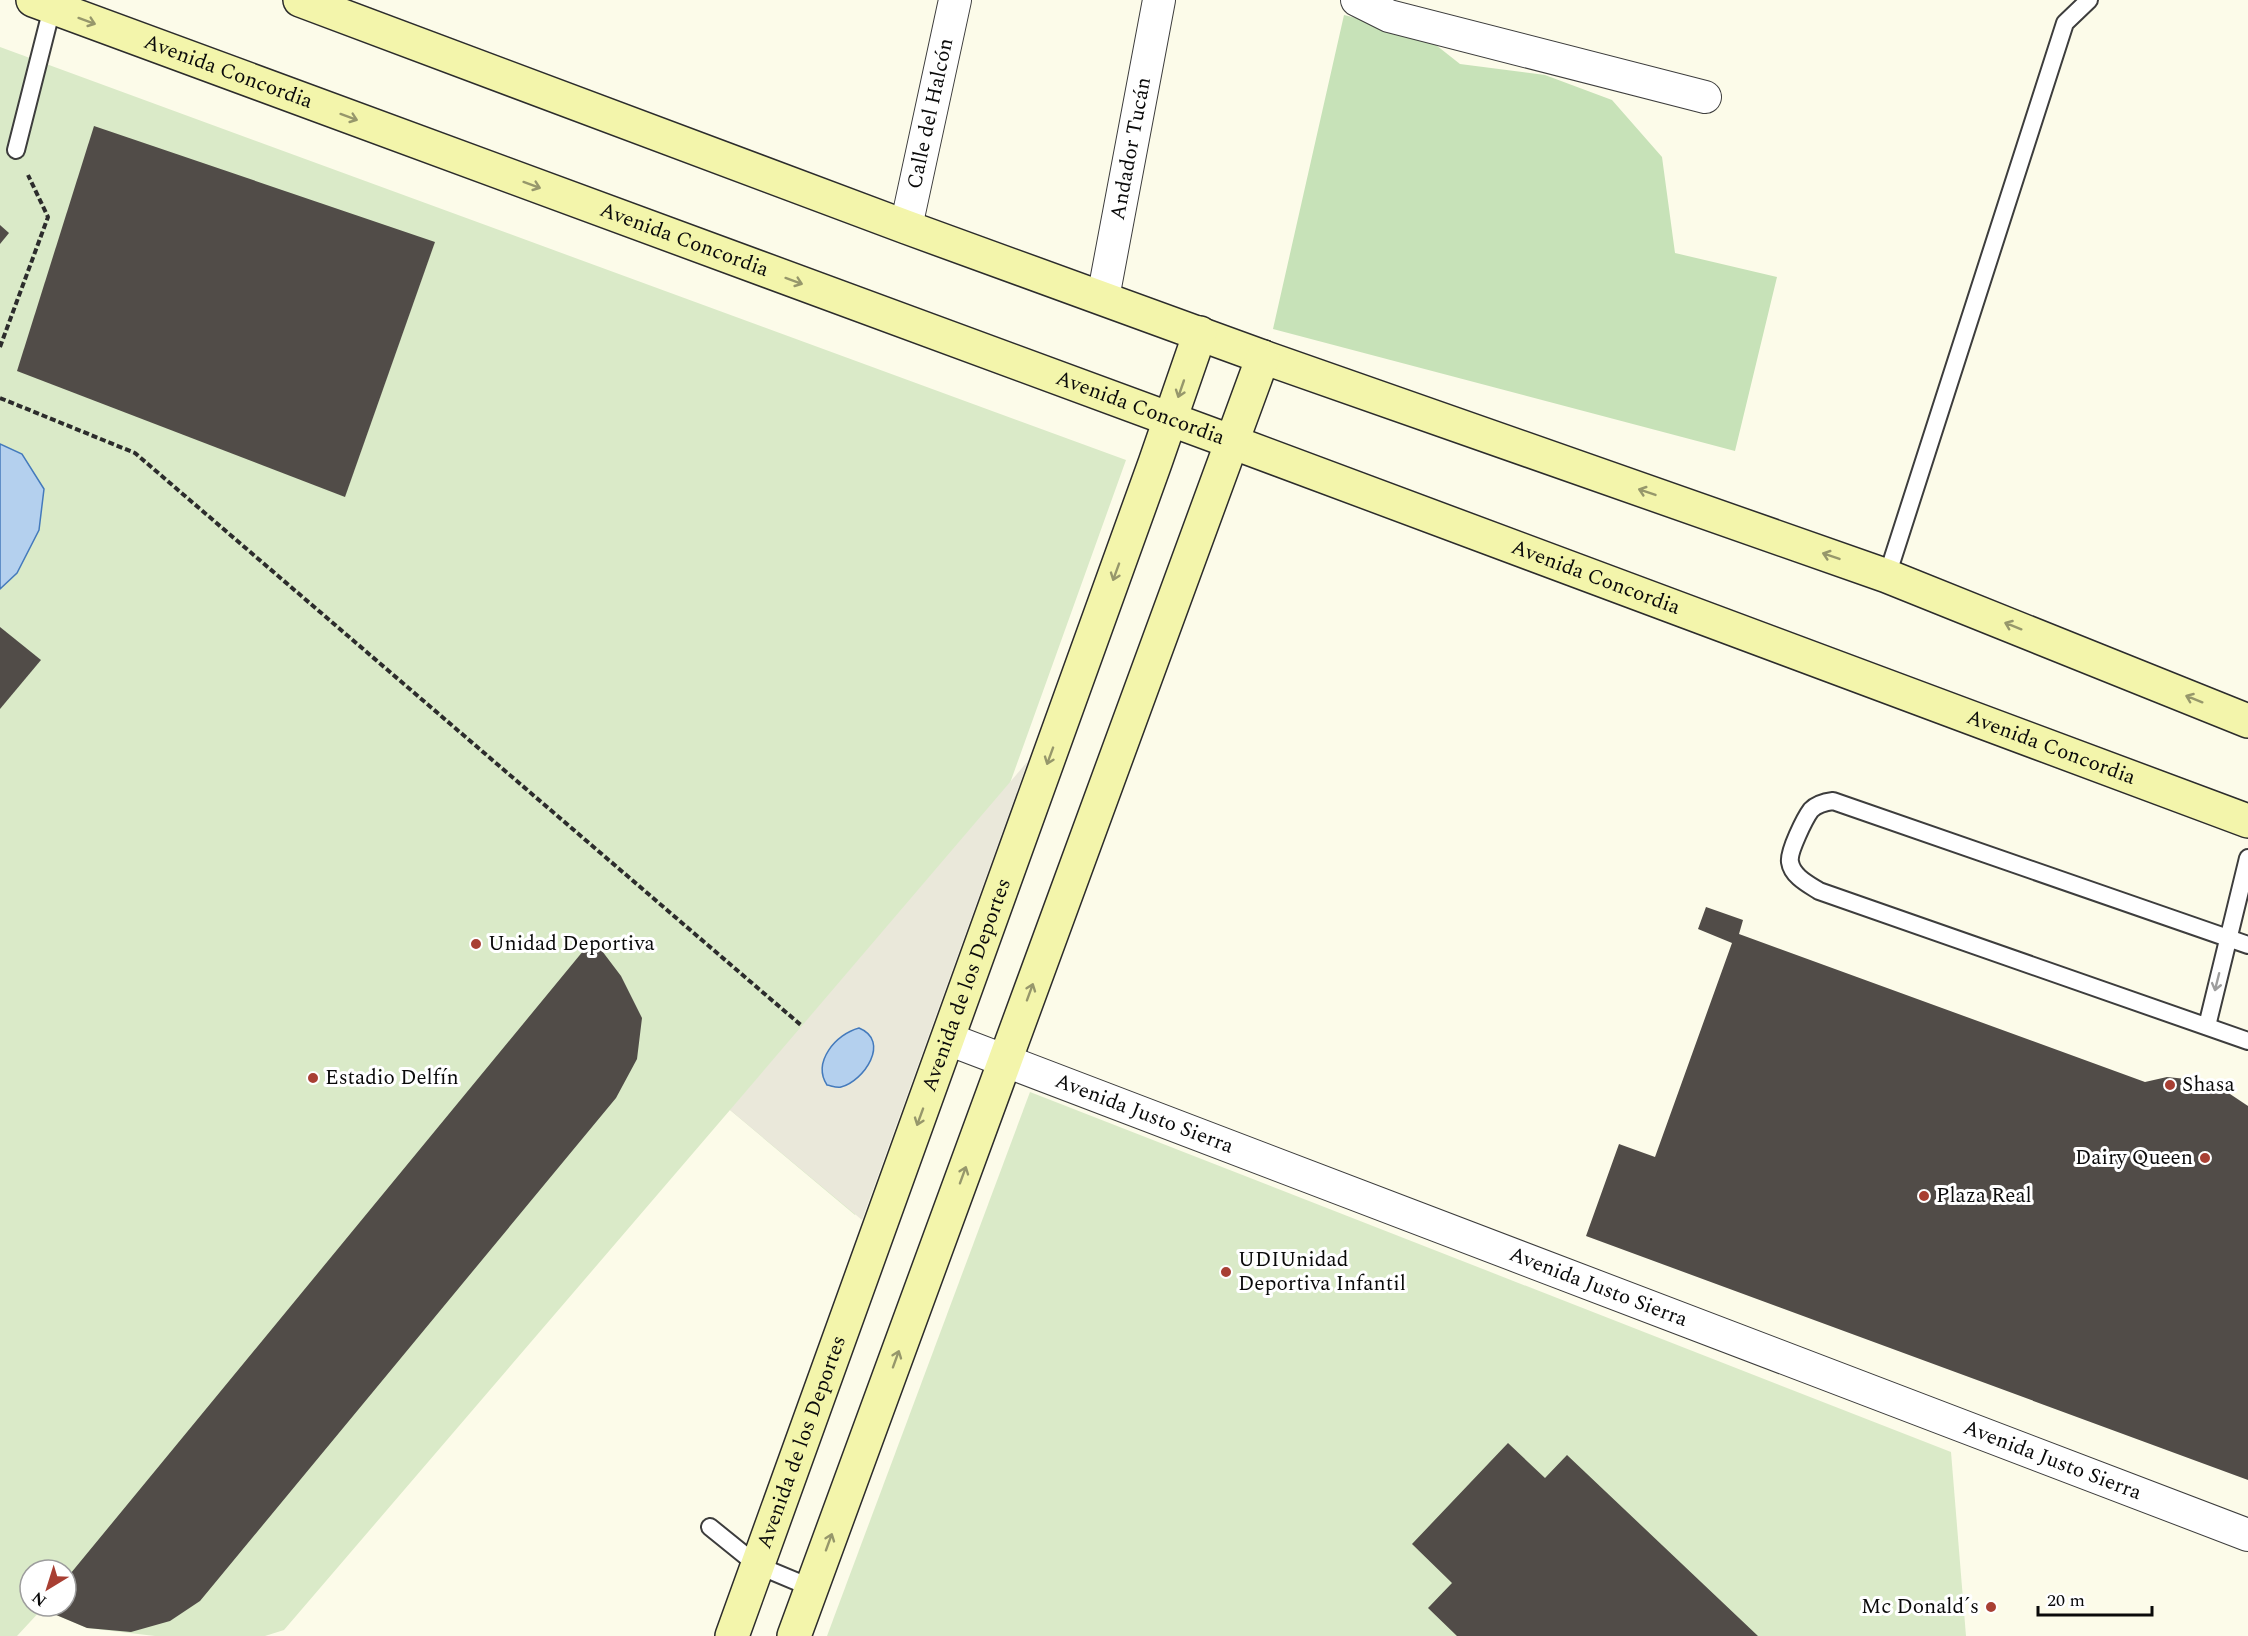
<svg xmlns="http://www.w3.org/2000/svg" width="2248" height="1636" viewBox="0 0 2248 1636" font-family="Spectral,serif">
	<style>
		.green { fill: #c7e2b8 }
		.pitch { fill: #daeac8; fill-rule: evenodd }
		.plaza { fill: #eae8da }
		.water { fill: #b4d0ee; stroke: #447abc; stroke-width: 1.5 }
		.building { fill: #514c48 }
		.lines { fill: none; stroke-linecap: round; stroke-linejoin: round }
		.lane-casing { stroke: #3d3d3d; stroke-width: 20 }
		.street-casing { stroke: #3d3d3d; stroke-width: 34 }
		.secondary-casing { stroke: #2c2c2c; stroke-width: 36 }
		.path { stroke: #2c2c2c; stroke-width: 4; stroke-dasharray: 6 3; stroke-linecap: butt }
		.lane { stroke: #fff; stroke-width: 16 }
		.street { stroke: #fff; stroke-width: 32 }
		.secondary { stroke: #f3f5ab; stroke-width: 33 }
		.oneway { stroke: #96976b }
		.oneway2 { stroke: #9d9d9d }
		.poi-dot { fill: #a83f33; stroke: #fff; stroke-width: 2 }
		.labels { text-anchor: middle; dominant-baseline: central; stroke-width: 6; stroke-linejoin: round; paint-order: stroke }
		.street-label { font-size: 21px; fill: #0a0a0a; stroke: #fff }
		.poi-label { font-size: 21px; fill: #0a0a0a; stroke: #fff; text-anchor: start }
	</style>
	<rect width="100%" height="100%" fill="#fcfbe9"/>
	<!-- green -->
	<polygon class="green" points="1344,15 1422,34 1460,64 1545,75 1612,100 1662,157 1675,253 1777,277 1735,451 1273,329"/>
	<!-- pitch -->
	<g class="pitch">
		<path d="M0,47L1126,460L855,1215L730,1110L284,1630L265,1636H155L87,1628L42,1609L17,1636H0ZM30,1570H66V1606H30Z"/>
		<polygon points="1030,1092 1951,1452 1966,1636 827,1636"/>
	</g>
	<!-- plaza -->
	<polygon class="plaza" points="1028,761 862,1220 730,1110"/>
	<!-- water -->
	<g class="water">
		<polygon points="0,444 22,454 44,489 39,530 17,573 0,589"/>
		<path d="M859,1028C891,1041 864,1081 841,1087C837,1088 832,1086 827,1085C812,1062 836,1034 859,1028Z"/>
	</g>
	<!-- building -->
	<g class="building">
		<polygon points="94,126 435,242 345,497 17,371"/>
		<polygon points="0,225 9,233 0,244"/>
		<polygon points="0,627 41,660 0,709"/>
		<polygon points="1706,907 1743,920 1739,934 2145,1082 2167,1077 2196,1080 2224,1090 2248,1106 2248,1480 1586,1236 1619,1144 1655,1157 1732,943 1698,929"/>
		<polygon points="593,939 621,976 642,1018 637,1059 616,1098 200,1601 170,1621 131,1632 87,1628 42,1609 44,1606 66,1606 66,1579"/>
		<polygon points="1508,1443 1545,1478 1567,1455 1758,1636 1457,1636 1428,1608 1452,1583 1412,1544"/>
	</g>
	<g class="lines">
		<!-- lane casing -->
		<g class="lane-casing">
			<g id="lane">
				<polyline points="16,150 52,8"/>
				<polyline points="1887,576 2065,23 2089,0"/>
				<path d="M2248,945L1833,801C1825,802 1817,804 1811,810C1805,818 1788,852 1790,862C1792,876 1808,884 1819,891L2248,1041"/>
				<polyline points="2207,1026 2248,858"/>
				<polyline points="710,1527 757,1565 812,1588"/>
			</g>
		</g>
		<!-- street casing -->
		<g class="street-casing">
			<g id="street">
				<polyline points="1357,0 1389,16 1705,97"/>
				<path id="s1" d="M906,227L955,0"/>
				<path id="s2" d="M1103,298L1159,0"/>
				<path id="s3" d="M948,1039L2248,1535"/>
			</g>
		</g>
		<!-- secondary casing -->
		<g class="secondary-casing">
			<g id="secondary">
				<path id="s4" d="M33,0L1232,442L2248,821"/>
				<polyline points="300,0 906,227 1263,357 1887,576 2248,721"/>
				<path id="s5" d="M732,1636L1155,463L1200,333"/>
				<polyline points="794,1636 1263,357"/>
			</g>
		</g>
		<!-- path -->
		<g class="path">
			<polyline points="0,347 48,217 28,175"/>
			<polyline points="0,398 135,453 802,1026"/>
		</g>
		<!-- lane -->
		<use href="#lane" class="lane"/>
		<!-- street -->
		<use href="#street" class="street"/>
		<!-- secondary -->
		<use href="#secondary" class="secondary"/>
	</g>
	<!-- one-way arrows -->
	<defs><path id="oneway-shaft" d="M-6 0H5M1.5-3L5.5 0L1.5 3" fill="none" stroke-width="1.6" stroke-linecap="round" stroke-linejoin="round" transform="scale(1.5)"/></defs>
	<g class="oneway">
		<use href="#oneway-shaft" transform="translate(87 21) rotate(20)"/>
		<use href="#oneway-shaft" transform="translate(349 117) rotate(20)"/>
		<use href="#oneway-shaft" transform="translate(532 185) rotate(20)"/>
		<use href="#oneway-shaft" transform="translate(794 281) rotate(20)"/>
		<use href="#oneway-shaft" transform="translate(1181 389) rotate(109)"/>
		<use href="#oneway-shaft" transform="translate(1647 492) rotate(-161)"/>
		<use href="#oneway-shaft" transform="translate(1831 556) rotate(-161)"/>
		<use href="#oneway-shaft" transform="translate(1116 572) rotate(110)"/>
		<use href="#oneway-shaft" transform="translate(2013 626) rotate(-158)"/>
		<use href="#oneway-shaft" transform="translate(2194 699) rotate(-158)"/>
		<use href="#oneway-shaft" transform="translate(1050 756) rotate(110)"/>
		<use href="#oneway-shaft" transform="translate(1030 992) rotate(-70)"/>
		<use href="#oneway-shaft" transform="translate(920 1117) rotate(110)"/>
		<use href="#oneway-shaft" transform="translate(963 1175) rotate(-70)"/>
		<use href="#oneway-shaft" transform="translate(896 1359) rotate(-70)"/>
		<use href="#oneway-shaft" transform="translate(829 1542) rotate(-70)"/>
	</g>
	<use class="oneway2" href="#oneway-shaft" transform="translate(2217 982) rotate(104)"/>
	<!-- markers -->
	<g class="poi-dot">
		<circle cx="476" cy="944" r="6"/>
		<circle cx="313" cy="1078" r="6"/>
		<circle cx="2170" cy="1085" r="6"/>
		<circle cx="2205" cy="1158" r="6"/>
		<circle cx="1924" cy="1196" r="6"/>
		<circle cx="1226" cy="1272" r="6"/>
		<circle cx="1991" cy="1607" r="6"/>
	</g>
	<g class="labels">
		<!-- street labels -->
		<g class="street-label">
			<text stroke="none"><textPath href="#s4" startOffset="208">Avenida Concordia</textPath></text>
			<text stroke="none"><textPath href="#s1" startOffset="116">Calle del Halcón</textPath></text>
			<text stroke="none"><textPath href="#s2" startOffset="152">Andador Tucán</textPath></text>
			<text stroke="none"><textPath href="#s4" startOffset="694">Avenida Concordia</textPath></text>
			<text stroke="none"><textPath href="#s4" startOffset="1180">Avenida Concordia</textPath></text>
			<text stroke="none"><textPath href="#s4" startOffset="1666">Avenida Concordia</textPath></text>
			<text stroke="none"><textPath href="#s4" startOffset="2152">Avenida Concordia</textPath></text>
			<text stroke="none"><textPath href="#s5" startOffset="692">Avenida de los Deportes</textPath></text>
			<text stroke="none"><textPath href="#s3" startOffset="210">Avenida Justo Sierra</textPath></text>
			<text stroke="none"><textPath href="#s3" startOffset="696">Avenida Justo Sierra</textPath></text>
			<text stroke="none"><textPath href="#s5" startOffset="206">Avenida de los Deportes</textPath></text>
			<text stroke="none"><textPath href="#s3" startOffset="1182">Avenida Justo Sierra</textPath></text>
		</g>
		<!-- poi labels -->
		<g class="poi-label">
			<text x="488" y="944">Unidad Deportiva</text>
			<text x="325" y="1078">Estadio Delfín</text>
			<text x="2182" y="1085">Shasa</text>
			<text x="2193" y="1158" text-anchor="end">Dairy Queen</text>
			<text x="1936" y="1196">Plaza Real</text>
			<text x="1238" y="1260">UDIUnidad<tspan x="1238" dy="24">Deportiva Infantil</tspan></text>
			<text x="1979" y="1607" text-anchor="end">Mc Donald´s</text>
		</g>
	</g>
	<!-- north arrow -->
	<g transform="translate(48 1588) rotate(218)"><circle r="28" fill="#ffffff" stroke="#9d9d9d" stroke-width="1.5"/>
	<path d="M0-4.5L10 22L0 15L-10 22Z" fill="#a83f33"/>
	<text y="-9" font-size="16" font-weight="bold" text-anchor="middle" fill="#0a0a0a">N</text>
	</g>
	<!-- scale -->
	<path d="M2038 1606v9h114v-9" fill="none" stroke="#0a0a0a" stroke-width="3"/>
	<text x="2047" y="1606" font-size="18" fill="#0a0a0a" stroke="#ffffff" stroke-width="4.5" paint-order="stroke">20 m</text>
</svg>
